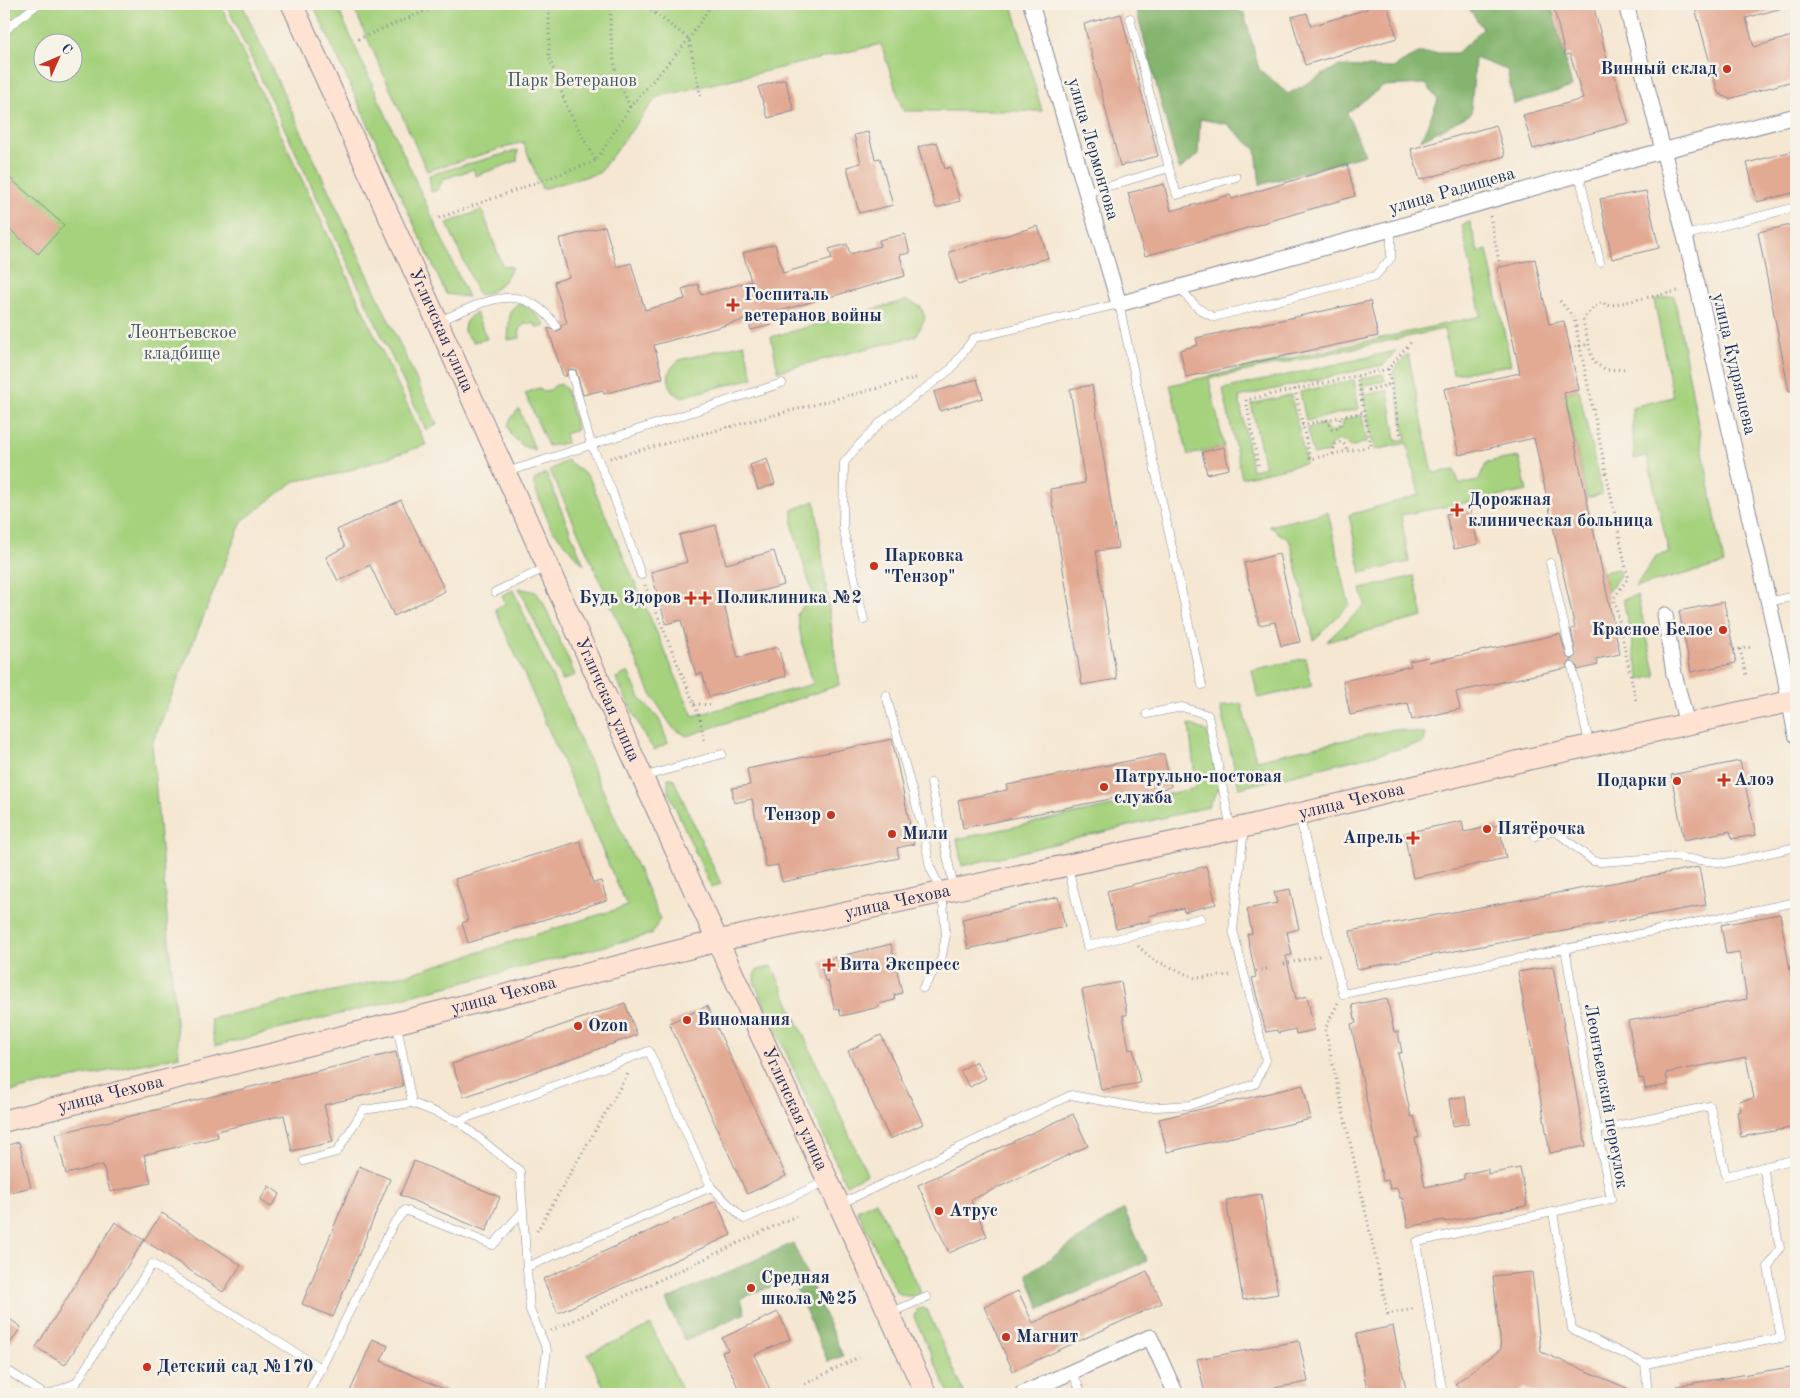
<svg xmlns="http://www.w3.org/2000/svg" width="1800" height="1398" viewBox="0 0 1800 1398" font-family="'Old Standard TT',serif">
	<style>
		.green { fill: #a6d27e; stroke: #60806e; fill-rule: evenodd }
		.forest { fill: #84b46d; stroke: #507266 }
		.building { fill: #e2a993 }
		.lines { fill: none; stroke-linecap: round; stroke-linejoin: round }
		.lane-casing { stroke: #888b98; stroke-width: 9 }
		.street-casing { stroke: #888b98; stroke-width: 17 }
		.secondary-casing { stroke: #888b98; stroke-width: 23 }
		.path { stroke: #888b98; stroke-width: 3; stroke-dasharray: 1 4; stroke-linecap: butt }
		.lane { stroke: #fff; stroke-width: 8 }
		.street { stroke: #fff; stroke-width: 15 }
		.secondary { stroke: #fee3d2; stroke-width: 21 }
		.poi-dot { fill: #c8321e; stroke: #f7f3e8; stroke-width: 2 }
		.labels { text-anchor: middle; dominant-baseline: central; stroke-width: 5; stroke-linejoin: round; paint-order: stroke }
		.poi-label { font-size: 18px; font-weight: bold; fill: #1b2f5e; stroke: #f7f3e8; text-anchor: start }
		.park-label { font-size: 18px; fill: #3e5866; stroke: #f7f3e8 }
		.street-label { font-size: 18px; fill: #1b2f5e; stroke: #f7f3e8 }
	</style>
	<rect width="100%" height="100%" fill="#f7f3e8"/>
	<filter id="ink" filterUnits="userSpaceOnUse"><feTurbulence type="fractalNoise" baseFrequency=".02" numOctaves="2"/><feDisplacementMap in="SourceGraphic" scale="10" xChannelSelector="R" yChannelSelector="G"/><feConvolveMatrix kernelMatrix="1 2 1 2 8 2 1 2 1" color-interpolation-filters="sRGB"/></filter>
	<filter id="wash" filterUnits="userSpaceOnUse"><feTurbulence type="fractalNoise" baseFrequency=".0096" numOctaves="4" result="noise"/><feDisplacementMap in="SourceGraphic" scale="20" xChannelSelector="R" yChannelSelector="G"/><feGaussianBlur stdDeviation="1.12" result="paint"/><feColorMatrix in="noise" values="0 0 0 0 0 0 0 0 0 0 0 0 0 0 0 0 0 1.4 0 .05"/><feComposite in="paint" operator="in"/></filter>
	<g filter="url(#wash)">
		<rect width="100%" height="100%" fill="#f5e7d2"/>
		<!-- green -->
		<g class="green">
			<path d="M4,4H220L426,445L338,474L295,481L242,521L152,744L179,1056L4,1093ZM42,42H72V72H42Z"/>
			<polygon points="226,4 242,4 437,424 426,430"/>
			<polygon points="313,4 336,4 468,297 446,294"/>
			<polygon points="352,4 1012,4 1042,111 903,111 881,44 657,97 599,173 542,189 523,142 427,171"/>
			<polygon points="518,150 517,161 475,176 474,169 443,179 438,190 431,192 429,175"/>
			<path d="M482,210L502,265L512,267C505,283 496,291 479,296L447,223Z"/>
			<polygon points="1470,222 1478,252 1487,250 1511,365 1453,374 1444,329 1209,379 1224,447 1188,455 1170,385 1481,316 1462,225"/>
			<polygon points="1674,295 1724,564 1635,587 1656,556 1669,553 1647,456 1634,459 1632,407 1673,397 1654,300"/>
			<polygon points="907,300 921,307 925,318 916,336 778,371 771,337"/>
			<path d="M518,303C531,308 538,314 546,326L537,328L535,324L526,323L519,329L520,338L508,340L510,311Z"/>
			<path d="M476,313L487,339L473,342L464,332C464,322 467,318 476,313Z"/>
			<path d="M744,344L753,378L681,397L672,392C667,376 666,372 679,360Z"/>
			<polygon points="1396,351 1383,365 1239,397 1252,470 1265,467 1251,404 1291,395 1306,463 1242,478 1223,389"/>
			<polygon points="1408,354 1433,473 1454,470 1460,484 1478,481 1487,462 1519,457 1527,491 1401,515 1409,562 1361,573 1349,515 1419,495 1407,443 1374,450 1360,379 1383,374 1385,381 1365,385 1366,395 1388,390 1396,441 1406,439 1393,371"/>
			<polygon points="1354,380 1359,409 1306,421 1300,392"/>
			<polygon points="561,384 566,389 577,430 565,434 567,443 548,446 525,393 539,388 542,391 550,390 554,386"/>
			<polygon points="1579,390 1602,494 1587,498 1564,393"/>
			<polygon points="519,409 535,450 523,446 511,435 508,425 511,418"/>
			<path d="M1362,415L1367,442L1350,447C1346,440 1343,440 1335,441L1330,447L1329,452L1313,455L1307,428L1324,424L1327,429L1331,432L1340,430L1343,424V420Z"/>
			<polygon points="567,460 589,477 693,716 813,684 802,643 797,614 803,606 815,601 793,529 793,510 815,501 839,685 687,736 673,728 652,696 550,470"/>
			<polygon points="546,473 584,565 551,528 534,486 534,480"/>
			<polygon points="1328,512 1349,605 1314,640 1290,541 1269,526"/>
			<polygon points="1618,569 1620,575 1607,593 1603,572"/>
			<polygon points="1414,576 1423,617 1327,641 1365,605 1361,589"/>
			<polygon points="519,588 536,592 543,602 575,675 562,681"/>
			<polygon points="513,590 660,918 652,934 215,1046 210,1019 412,973 627,906 495,609 505,604 502,595"/>
			<polygon points="1637,595 1656,676 1640,680 1623,599"/>
			<polygon points="1306,658 1312,686 1258,698 1252,670"/>
			<polygon points="628,672 640,698 659,719 668,743 654,750 645,737 616,678"/>
			<polygon points="1241,703 1256,760 1394,729 1425,734 1423,743 1239,788 1220,707"/>
			<polygon points="1189,724 1207,731 1220,787 1208,807 962,866 957,839 1196,788"/>
			<polygon points="668,778 673,778 721,884 711,887 668,791"/>
			<polygon points="772,966 867,1174 846,1185 755,984 754,977 756,971"/>
			<path d="M876,1201L921,1293C913,1297 904,1298 896,1291L857,1210Z"/>
			<polygon points="922,1308 927,1310 965,1394 949,1394 914,1317 916,1310"/>
			<polygon points="651,1325 684,1394 607,1394 588,1354"/>
		</g>
		<!-- forest -->
		<g class="forest">
			<polygon points="1109,4 1220,4 1244,13 1259,69 1288,94 1338,66 1393,68 1418,53 1457,53 1483,29 1466,4 1551,4 1572,87 1514,104 1507,70 1475,58 1471,114 1421,140 1438,100 1426,84 1383,86 1347,113 1365,155 1260,185 1256,150 1227,124 1200,119 1198,155 1179,170 1136,9 1109,6"/>
			<polygon points="1124,1209 1147,1261 1040,1309 1027,1274"/>
			<polygon points="793,1243 843,1356 828,1362 792,1279 741,1298 745,1313 685,1341 666,1300"/>
		</g>
		<g id="blocks">
			<!-- building -->
			<g class="building">
				<polygon points="1366,4 1387,4 1397,38 1305,65 1291,17 1307,13 1311,26 1367,9"/>
				<polygon points="1553,4 1593,4 1609,67 1612,66 1629,123 1533,149 1523,115 1583,99 1570,54 1565,55"/>
				<polygon points="1694,4 1781,4 1782,8 1746,18 1754,47 1796,35 1796,80 1729,99 1718,93"/>
				<polygon points="1121,14 1158,156 1120,166 1084,24"/>
				<polygon points="785,79 794,111 768,118 758,87"/>
				<polygon points="1496,125 1505,156 1420,180 1411,149"/>
				<polygon points="868,132 875,159 880,158 893,205 859,213 847,167 861,163 854,135"/>
				<polygon points="937,142 945,169 950,167 960,201 936,208 918,147"/>
				<polygon points="1796,150 1796,192 1757,202 1747,163"/>
				<polygon points="1347,164 1355,196 1240,230 1145,256 1128,193 1164,184 1171,211 1230,195 1232,199"/>
				<polygon points="4,173 64,225 38,254 4,224"/>
				<polygon points="1646,191 1659,248 1612,259 1600,199"/>
				<polygon points="1796,224 1796,390 1789,391 1758,232"/>
				<polygon points="605,226 617,267 631,263 645,310 685,299 682,289 698,284 701,295 751,281 743,253 775,244 783,273 832,259 829,249 847,244 850,254 880,246 879,240 905,234 910,253 900,255 905,276 768,314 771,325 751,330 748,319 654,345 663,378 604,394 603,390 583,395 576,370 570,369 567,372 567,376 563,376 548,328 558,331 561,328 561,325 567,323 554,282 569,277 559,239"/>
				<polygon points="1038,226 1048,258 958,284 949,252"/>
				<polygon points="1535,259 1549,324 1564,321 1579,390 1564,393 1620,654 1596,659 1598,665 1578,670 1576,664 1571,661 1568,663 1567,668 1456,692 1460,709 1412,720 1408,703 1350,715 1343,681 1411,666 1409,661 1428,657 1429,662 1560,634 1567,657 1572,660 1576,656 1571,629 1575,628 1534,438 1459,455 1444,389 1520,373 1497,268"/>
				<polygon points="1370,301 1378,336 1186,377 1180,350 1198,345 1196,338"/>
				<polygon points="977,379 983,398 940,411 934,392"/>
				<polygon points="1092,385 1118,548 1096,551 1117,679 1082,685 1050,489 1085,483 1070,389"/>
				<polygon points="1224,447 1229,469 1207,474 1202,452"/>
				<polygon points="767,459 775,484 758,490 750,465"/>
				<polygon points="401,500 445,591 394,616 370,565 338,581 326,557 345,547 337,530"/>
				<polygon points="1470,509 1478,544 1454,549 1446,514"/>
				<polygon points="716,525 726,564 774,551 784,585 723,601 738,658 778,647 786,676 709,697 702,673 696,675 681,620 666,624 651,572 687,562 679,535"/>
				<polygon points="1279,554 1300,642 1281,646 1275,622 1259,625 1244,563"/>
				<polygon points="1724,602 1736,663 1691,672 1679,611"/>
				<polygon points="892,739 914,844 897,848 899,858 782,882 778,865 766,867 752,799 734,803 732,788 750,785 747,769"/>
				<polygon points="1164,754 1171,787 963,828 958,800 1007,790 1007,785"/>
				<polygon points="1740,761 1756,835 1732,839 1730,831 1684,840 1671,775"/>
				<polygon points="1462,821 1464,832 1499,825 1506,858 1413,878 1404,833"/>
				<polygon points="580,841 593,883 601,881 607,900 468,943 462,923 468,921 455,879"/>
				<polygon points="1206,866 1216,904 1184,912 1183,908 1149,916 1150,921 1116,929 1107,891"/>
				<polygon points="1699,867 1706,905 1357,969 1350,931"/>
				<polygon points="1290,889 1299,929 1287,932 1292,955 1286,956 1296,999 1307,996 1314,1030 1296,1034 1295,1029 1278,1033 1277,1030 1266,1032 1252,978 1256,977 1247,934 1252,933 1247,909 1277,903 1274,892"/>
				<polygon points="1058,897 1065,927 968,949 962,919"/>
				<polygon points="1780,914 1796,1005 1796,1127 1741,1137 1737,1112 1741,1111 1739,1101 1754,1098 1746,1057 1666,1073 1668,1085 1645,1089 1643,1078 1639,1079 1628,1021 1747,999 1739,952 1726,954 1721,925"/>
				<polygon points="891,944 902,993 894,995 895,1000 878,1004 879,1007 841,1016 839,1009 835,1010 828,981 825,981 820,961"/>
				<polygon points="1553,966 1586,1146 1550,1153 1518,972"/>
				<polygon points="1121,982 1127,1015 1123,1015 1129,1050 1133,1049 1140,1083 1101,1090 1082,990"/>
				<polygon points="1387,998 1394,1032 1398,1032 1402,1053 1398,1053 1411,1117 1414,1116 1419,1138 1415,1138 1425,1187 1464,1179 1464,1174 1488,1169 1488,1174 1520,1168 1527,1203 1526,1203 1526,1206 1444,1222 1444,1220 1408,1227 1402,1198 1400,1198 1397,1188 1390,1189 1388,1180 1383,1181 1351,1024 1356,1023 1352,1005"/>
				<polygon points="625,1003 637,1035 464,1097 452,1064"/>
				<polygon points="707,1006 786,1176 747,1194 669,1023"/>
				<polygon points="881,1035 923,1124 890,1139 848,1051"/>
				<polygon points="396,1052 403,1086 324,1105 333,1142 292,1151 284,1115 217,1131 218,1137 144,1155 151,1183 110,1192 103,1165 66,1174 56,1134"/>
				<polygon points="976,1061 986,1078 970,1087 960,1071"/>
				<polygon points="1303,1085 1311,1119 1167,1152 1159,1119"/>
				<polygon points="1465,1096 1469,1123 1453,1126 1449,1099"/>
				<polygon points="1073,1114 1088,1146 971,1200 987,1236 949,1253 918,1185"/>
				<polygon points="19,1142 31,1187 4,1194 4,1146"/>
				<polygon points="414,1161 500,1197 486,1231 400,1195"/>
				<polygon points="359,1166 390,1179 333,1317 302,1304"/>
				<polygon points="269,1186 280,1194 271,1207 260,1200"/>
				<polygon points="1261,1194 1278,1294 1243,1300 1226,1200"/>
				<polygon points="716,1201 731,1235 558,1313 543,1279"/>
				<polygon points="162,1213 241,1265 223,1292 144,1240"/>
				<polygon points="115,1222 144,1240 65,1365 36,1347"/>
				<polygon points="1147,1271 1162,1303 1013,1371 984,1307 1018,1291 1033,1323"/>
				<polygon points="1532,1272 1541,1352 1641,1394 1538,1394 1524,1388 1516,1394 1464,1394 1455,1384 1501,1349 1493,1276"/>
				<polygon points="778,1312 790,1339 754,1355 772,1394 741,1394 722,1352 728,1350 722,1338"/>
				<polygon points="4,1315 21,1327 4,1353"/>
				<polygon points="1393,1326 1407,1394 1368,1394 1356,1334"/>
				<polygon points="373,1339 388,1346 381,1361 455,1394 349,1394"/>
				<polygon points="1299,1341 1308,1382 1241,1394 1205,1394 1197,1359"/>
				<polygon points="1796,1366 1796,1394 1676,1394 1676,1386"/>
			</g>
		</g>
	</g>
	<g filter="url(#ink)">
		<use href="#blocks" fill-opacity="0" stroke="#888b98" stroke-width="1"/>
		<g class="lines">
			<!-- lane casing -->
			<g class="lane-casing">
				<g id="lane">
					<polyline points="1130,18 1169,168"/>
					<polyline points="4,33 12,24 38,4"/>
					<polyline points="1579,174 1600,262"/>
					<polyline points="1086,193 1169,168 1177,195 1236,177"/>
					<polyline points="1686,235 1796,207"/>
					<path d="M1180,287C1190,301 1198,311 1214,317L1375,276L1391,258V229"/>
					<path d="M439,321C483,303 522,277 556,326"/>
					<polyline points="572,374 591,444 612,491 641,575"/>
					<polyline points="507,472 782,383"/>
					<polyline points="1550,563 1571,654"/>
					<polyline points="495,592 547,567"/>
					<polyline points="1768,602 1796,596"/>
					<polyline points="864,620 843,528 844,463 858,446 882,421 951,369 974,338 1119,304 1202,685"/>
					<polyline points="1572,667 1589,743"/>
					<polyline points="886,695 923,830 930,867 942,892 946,935 941,960 923,988"/>
					<polyline points="1147,714 1182,707 1208,715 1231,829"/>
					<polyline points="643,777 722,754"/>
					<polyline points="931,783 954,888"/>
					<polyline points="1299,814 1343,994 1796,902"/>
					<polyline points="1535,836 1552,831 1558,833 1593,861 1601,862 1672,857 1725,863 1796,847"/>
					<polyline points="1068,867 1087,946 1201,918"/>
					<polyline points="397,1025 412,1103 458,1121 520,1171 530,1310 547,1350 541,1394"/>
					<polyline points="458,1121 649,1051 711,1187"/>
					<polyline points="1597,1130 1710,1106 1726,1176 1796,1159"/>
					<polyline points="304,1161 337,1152 363,1110 412,1103"/>
					<polyline points="840,1204 1071,1095 1141,1108 1190,1105 1255,1084 1266,1060 1233,930 1244,829"/>
					<polyline points="1553,1212 1572,1329 1645,1364 1648,1394"/>
					<polyline points="527,1267 711,1187 744,1219 827,1181"/>
					<polyline points="890,1313 927,1297"/>
					<polyline points="1645,1364 1781,1338 1768,1267 1780,1248 1763,1167"/>
					<polyline points="4,1368 44,1394"/>
					<polyline points="1072,1372 1082,1394"/>
					<polyline points="50,1394 76,1383 152,1264 322,1369"/>
					<polyline points="308,1394 393,1225 405,1210 493,1245 522,1212"/>
					<polyline points="1443,1394 1417,1242 1611,1199 1597,1130 1565,948"/>
				</g>
			</g>
			<!-- street casing -->
			<g class="street-casing">
				<g id="street">
					<polyline points="1031,4 1119,304 1391,229 1639,157 1796,116"/>
					<polyline points="1626,4 1697,284 1783,666 1796,735"/>
					<polyline points="1665,615 1674,674 1687,724"/>
					<polyline points="1022,1394 1150,1337 1176,1394"/>
				</g>
			</g>
			<!-- secondary casing -->
			<g class="secondary-casing">
				<g id="secondary">
					<path id="s1" d="M292,4L437,321L650,794L926,1394"/>
					<path id="s2" d="M4,1121L396,1023L717,941L1244,827L1529,759L1796,700"/>
				</g>
			</g>
			<!-- path -->
			<g class="path">
				<polyline points="549,4 549,57 568,110 596,161"/>
				<polyline points="611,4 610,29 616,74 630,107"/>
				<polyline points="643,4 689,39 701,98"/>
				<polyline points="358,39 442,4"/>
				<polyline points="1490,216 1500,267"/>
				<polyline points="439,218 596,161 630,107 689,39 712,4"/>
				<polyline points="1560,301 1574,318 1628,578 1614,598 1636,701"/>
				<polyline points="1570,348 1589,344"/>
				<polyline points="1388,369 1401,438"/>
				<polyline points="1624,369 1607,370 1596,364 1592,358 1583,321 1586,315 1595,306 1603,302 1607,306 1678,291"/>
				<polyline points="1295,389 1310,459 1371,446 1357,376"/>
				<polyline points="1368,390 1391,384"/>
				<polyline points="1326,420 1332,429 1337,428 1340,424 1340,417"/>
				<polyline points="1302,425 1364,412"/>
				<polyline points="1333,454 1334,448 1336,443 1341,442 1345,445 1348,451"/>
				<polyline points="610,458 916,378"/>
				<polyline points="1258,465 1246,400 1388,369 1411,342"/>
				<polyline points="1592,523 1615,517"/>
				<polyline points="645,585 700,718 704,740"/>
				<polyline points="1740,649 1746,675"/>
				<polyline points="1734,650 1752,647"/>
				<polyline points="694,704 713,705"/>
				<polyline points="1138,946 1152,959 1195,978 1233,975"/>
				<polyline points="1284,964 1323,955"/>
				<polyline points="1256,971 1270,968"/>
				<polyline points="1338,1003 1325,1029 1388,1314 1416,1308"/>
				<polyline points="537,1231 629,1072"/>
				<polyline points="551,1331 796,1216"/>
				<polyline points="805,1384 859,1357"/>
			</g>
			<!-- lane -->
			<use href="#lane" class="lane"/>
			<!-- street -->
			<use href="#street" class="street"/>
			<!-- secondary -->
			<use href="#secondary" class="secondary"/>
		</g>
	</g>
	<!-- markers -->
	<g class="poi-dot">
		<circle cx="1727" cy="69" r="5"/>
		<path d="M730.5 297.5h5v5h5v5h-5v5h-5v-5h-5v-5h5z"/>
		<path d="M1454.5 502.5h5v5h5v5h-5v5h-5v-5h-5v-5h5z"/>
		<circle cx="874" cy="566" r="5"/>
		<path d="M688.5 590.5h5v5h5v5h-5v5h-5v-5h-5v-5h5z"/>
		<path d="M702.5 590.5h5v5h5v5h-5v5h-5v-5h-5v-5h5z"/>
		<circle cx="1723" cy="630" r="5"/>
		<path d="M1721.5 772.5h5v5h5v5h-5v5h-5v-5h-5v-5h5z"/>
		<circle cx="1677" cy="781" r="5"/>
		<circle cx="1104" cy="787" r="5"/>
		<circle cx="831" cy="815" r="5"/>
		<circle cx="1487" cy="829" r="5"/>
		<circle cx="892" cy="834" r="5"/>
		<path d="M1410.5 830.5h5v5h5v5h-5v5h-5v-5h-5v-5h5z"/>
		<path d="M826.5 957.5h5v5h5v5h-5v5h-5v-5h-5v-5h5z"/>
		<circle cx="687" cy="1020" r="5"/>
		<circle cx="578" cy="1026" r="5"/>
		<circle cx="939" cy="1211" r="5"/>
		<circle cx="751" cy="1288" r="5"/>
		<circle cx="1006" cy="1337" r="5"/>
		<circle cx="147" cy="1367" r="5"/>
	</g>
	<g class="labels">
		<!-- poi labels -->
		<g class="poi-label">
			<text x="1717" y="69" text-anchor="end">Винный склад</text>
			<text x="744" y="295">Госпиталь<tspan x="744" dy="21">ветеранов войны</tspan></text>
			<text x="1468" y="500">Дорожная<tspan x="1468" dy="21">клиническая больница</tspan></text>
			<text x="884" y="556">Парковка<tspan x="884" dy="21">"Тензор"</tspan></text>
			<text x="681" y="598" text-anchor="end">Будь Здоров</text>
			<text x="716" y="598">Поликлиника №2</text>
			<text x="1713" y="630" text-anchor="end">Красное Белое</text>
			<text x="1114" y="777">Патрульно-постовая<tspan x="1114" dy="21">служба</tspan></text>
			<text x="1734" y="780">Алоэ</text>
			<text x="1667" y="781" text-anchor="end">Подарки</text>
			<text x="821" y="815" text-anchor="end">Тензор</text>
			<text x="1497" y="829">Пятёрочка</text>
			<text x="902" y="834">Мили</text>
			<text x="1403" y="838" text-anchor="end">Апрель</text>
			<text x="839" y="965">Вита Экспресс</text>
			<text x="697" y="1020">Виномания</text>
			<text x="588" y="1026">Ozon</text>
			<text x="949" y="1211">Атрус</text>
			<text x="761" y="1278">Средняя<tspan x="761" dy="21">школа №25</tspan></text>
			<text x="1016" y="1337">Магнит</text>
			<text x="157" y="1367">Детский сад №170</text>
		</g>
		<!-- park labels -->
		<g class="park-label">
			<text x="572" y="81">Парк Ветеранов</text>
			<text x="182" y="333">Леонтьевское<tspan x="182" dy="21">кладбище</tspan></text>
		</g>
		<!-- street labels -->
		<g class="street-label">
			<text transform="translate(1093 149) rotate(74)">улица Лермонтова</text>
			<text transform="translate(1452 191) rotate(-16)">улица Радищева</text>
			<text stroke="none"><textPath href="#s1" startOffset="359">Угличская улица</textPath></text>
			<text transform="translate(1734 364) rotate(77)">улица Кудрявцева</text>
			<text stroke="none"><textPath href="#s1" startOffset="764">Угличская улица</textPath></text>
			<text stroke="none"><textPath href="#s2" startOffset="1385">улица Чехова</textPath></text>
			<text stroke="none"><textPath href="#s2" startOffset="920">улица Чехова</textPath></text>
			<text stroke="none"><textPath href="#s2" startOffset="515">улица Чехова</textPath></text>
			<text stroke="none"><textPath href="#s2" startOffset="110">улица Чехова</textPath></text>
			<text transform="translate(1606 1096) rotate(80)">Леонтьевский переулок</text>
			<text stroke="none"><textPath href="#s1" startOffset="1214">Угличская улица</textPath></text>
		</g>
	</g>
	<!-- margin -->
	<rect width="1800" height="1398" fill="none" stroke="#f7f3e8" stroke-width="20"/>
	<!-- north arrow -->
	<g transform="translate(58 58) rotate(45)"><circle r="24" fill="#f7f3e8" stroke="#9fa5b1"/>
	<path d="M0-4L9 19L0 12L-9 19Z" fill="#c8321e"/>
	<text y="-8" font-size="14" font-weight="bold" text-anchor="middle" fill="#1b2f5e">С</text>
	</g>
</svg>
